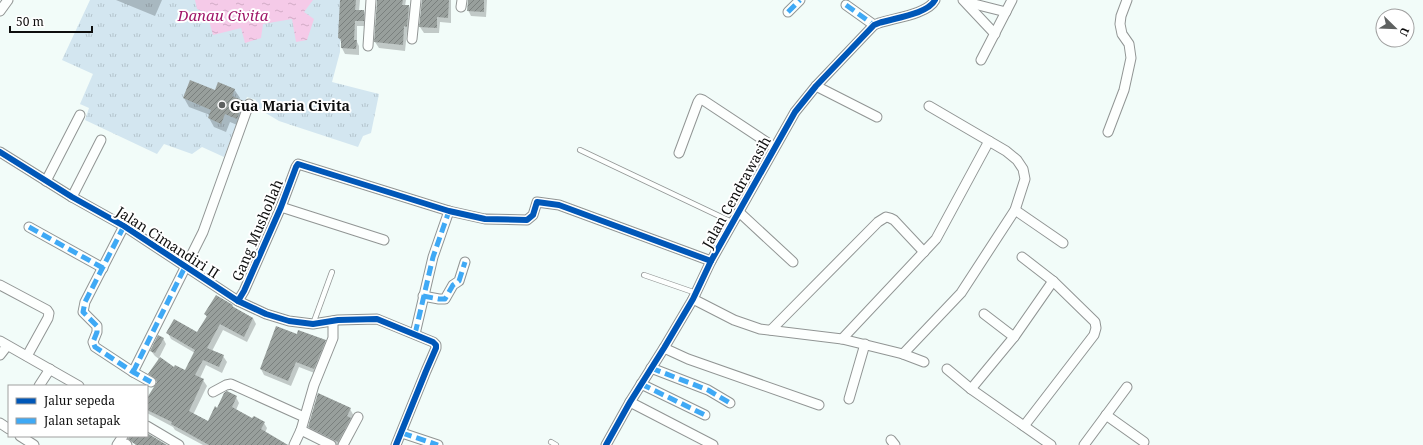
<svg xmlns="http://www.w3.org/2000/svg" width="1423" height="445" viewBox="0 0 1423 445" font-family="'Noto Serif',serif">
	<style>
		.park { fill: url(#park-tufts) }
		.water { fill: url(#water-ripples) }
		.shadow { fill: #0003 }
		.building { fill: url(#building-hatch) }
		.lines { fill: none; stroke-linecap: round; stroke-linejoin: round }
		.service-casing { stroke: #919594; stroke-width: 6 }
		.minor-casing { stroke: #919594; stroke-width: 11 }
		.service { stroke: #fdfffe; stroke-width: 4.5 }
		.minor { stroke: #fdfffe; stroke-width: 9 }
		.quiet { stroke: #3fa9f5; stroke-width: 5; stroke-dasharray: 10 5; stroke-linecap: butt }
		.cycleway-casing { stroke: #fff; stroke-width: 8 }
		.cycleway { stroke: #0057b8; stroke-width: 6 }
		.poi-dot { fill: #5e6160; stroke: #fff; stroke-width: 1.5 }
		.labels { text-anchor: middle; dominant-baseline: central; stroke-width: 4; stroke-linejoin: round; paint-order: stroke }
		.poi-label { font-size: 14px; font-weight: bold; fill: #0e0e0e; stroke: #fff; text-anchor: start }
		.street-label { font-size: 14px; fill: #0e0e0e; stroke: #fff }
		.water-label { font-size: 15px; font-style: italic; fill: #a01769; stroke: #fff }
	</style>
	<defs>
		<pattern id="park-tufts" width="24" height="20" patternUnits="userSpaceOnUse"><rect width="24" height="20" fill="#d3e6f0"/><path d="M3 7l-1-3M5 7V3M7 7l1-3M15 17l-1-3M17 17v-4M19 17l1-3" fill="none" stroke="#b4c4cd"/></pattern>
		<pattern id="water-ripples" width="26" height="14" patternUnits="userSpaceOnUse"><rect width="26" height="14" fill="#f5cae8"/><path d="M2 4q2-2 4 0t4 0M15 11q2-2 4 0t4 0" fill="none" stroke="#d1acc6"/></pattern>
		<pattern id="building-hatch" width="6" height="6" patternUnits="userSpaceOnUse"><rect width="6" height="6" fill="#989f9c"/><path d="M-1 1l2-2M0 6l6-6M5 7l2-2" fill="none" stroke="#7a807e"/></pattern>
	</defs>
	<rect width="100%" height="100%" fill="#f2fcf9"/>
	<!-- park -->
	<polygon class="park" points="90,0 341,0 340,52 332,82 379,94 371,133 363,136 358,147 279,121 254,106 256,100 247,97 224,157 202,147 192,154 164,144 157,154 85,120 89,108 80,104 93,74 62,60"/>
	<!-- water -->
	<polygon class="water" points="195,0 313,0 304,12 314,19 307,40 296,42 292,19 263,24 261,38 245,43 241,28 213,35 207,13 197,9"/>
	<!-- shadow -->
	<g class="shadow">
		<polygon points="116,0 162,0 155,16"/>
		<polygon points="342,0 360,0 359,11 364,11 367,17 366,26 357,26 357,42 359,46 359,55 345,54 342,48 342,44 339,38"/>
		<polygon points="378,0 406,0 405,6 409,6 412,12 410,32 407,32 405,51 379,48 375,42"/>
		<polygon points="422,0 451,0 451,23 440,22 439,33 424,33 420,27"/>
		<polygon points="469,0 487,0 486,17 471,16 468,10"/>
		<polygon points="234,89 240,98 239,100 244,101 249,110 242,127 230,122 226,132 214,127 209,118 210,115 189,107 184,98 215,91"/>
		<polygon points="232,305 234,308 253,318 256,324 247,342 223,330 212,351 223,356 227,362 222,373 206,365 200,378 203,380 207,386 193,415 208,423 218,409 236,397 239,403 236,410 253,420 264,423 267,428 265,433 287,445 203,445 175,430 173,427 147,413 147,400 158,383 153,380 150,374 159,359 155,356 151,351 163,338 166,344 159,358 175,368 185,372 195,353 171,339 168,333 197,333 207,317 205,314"/>
		<polygon points="297,335 325,341 328,347 317,374 299,367 291,386 264,375 261,369"/>
		<polygon points="350,409 355,418 346,445 333,445 314,436 309,427"/>
	</g>
	<!-- building -->
	<g class="building">
		<polygon points="340,0 356,0 355,10 364,10 364,21 355,21 354,40 357,40 356,49 341,48 341,39 338,38"/>
		<polygon points="377,0 403,0 402,5 409,5 407,27 404,26 403,45 374,42"/>
		<polygon points="422,0 449,0 448,18 437,17 437,28 419,27"/>
		<polygon points="468,0 484,0 484,12 467,11"/>
		<polygon points="190,80 215,90 218,82 235,89 232,96 244,101 237,119 225,114 221,124 208,118 211,110 183,98"/>
		<polygon points="216,295 233,305 232,306 253,318 244,337 220,324 207,348 224,355 219,367 203,360 195,375 204,379 189,411 208,421 215,406 217,408 224,393 227,391 237,396 232,407 252,418 254,416 265,422 261,429 288,445 209,445 171,424 172,422 147,410 147,398 157,382 156,379 148,374 160,357 174,367 175,365 185,370 195,350 166,333 174,319 197,332 207,316 204,314"/>
		<polygon points="276,326 297,334 298,330 326,340 314,369 296,362 288,381 260,369"/>
		<polygon points="158,335 164,338 155,353 150,351"/>
		<polygon points="318,393 351,408 347,416 351,418 338,442 308,427"/>
		<polygon points="147,433 167,445 136,445 128,439 129,436 147,436"/>
	</g>
	<g class="lines">
		<!-- service casing -->
		<g class="service-casing">
			<g id="service">
				<polyline points="580,150 734,223"/>
				<polyline points="644,275 696,293"/>
				<polyline points="313,324 332,272"/>
				<polyline points="551,442 556,445"/>
			</g>
		</g>
		<!-- minor casing -->
		<g class="minor-casing">
			<g id="minor">
				<polyline points="963,0 995,34"/>
				<polyline points="966,2 1006,12"/>
				<polyline points="846,5 874,25"/>
				<polyline points="461,7 462,0"/>
				<polyline points="0,11 8,0"/>
				<polyline points="788,12 800,0"/>
				<polyline points="412,39 416,0"/>
				<polyline points="368,46 371,0"/>
				<polyline points="981,60 1012,0"/>
				<polyline points="816,86 877,117"/>
				<polyline points="1108,132 1124,90 1131,58 1129,44 1122,34 1120,24 1121,16 1127,0"/>
				<polyline points="0,152 72,197 124,226 238,301 266,314 289,321 313,324 338,320 377,319 433,342 436,345 436,348 426,371 396,445"/>
				<polyline points="679,153 698,102 700,99 703,100 774,147"/>
				<polyline points="46,181 80,115"/>
				<polyline points="72,197 101,140"/>
				<polyline points="281,207 384,240"/>
				<polyline points="1015,210 1063,243"/>
				<polyline points="739,212 793,262"/>
				<polyline points="124,226 85,302 83,312 97,326 97,332 93,342 95,347 133,372 151,382"/>
				<polyline points="29,227 103,268"/>
				<polyline points="1022,257 1053,281 1095,322 1096,328 1094,335 1024,426"/>
				<polyline points="0,285 47,310 49,313 48,318 27,356"/>
				<polyline points="423,296 439,299 445,299 453,285 459,281 465,262"/>
				<polyline points="693,299 734,320 760,329 842,339 903,354 924,362"/>
				<polyline points="238,301 244,291 281,207 296,167 298,164 449,211 485,219 527,220 533,215 537,202 559,205 711,261"/>
				<polyline points="984,314 1014,337"/>
				<polyline points="771,330 878,222 886,217 890,218 894,220 924,252"/>
				<polyline points="415,334 433,257 449,211"/>
				<polyline points="842,339 936,239 989,141"/>
				<polyline points="0,341 79,386"/>
				<polyline points="664,348 688,359 819,405"/>
				<polyline points="903,354 961,293 1015,210 1025,179 1023,169 1017,160 1006,151 929,106"/>
				<polyline points="0,355 7,346"/>
				<polyline points="651,368 708,390 730,403"/>
				<polyline points="947,369 971,389 1051,445"/>
				<polyline points="133,372 203,232 249,104"/>
				<polyline points="641,384 705,415"/>
				<polyline points="39,386 50,369"/>
				<polyline points="971,389 1014,337 1053,281"/>
				<polyline points="213,392 226,385 231,384 304,417"/>
				<polyline points="849,399 865,344"/>
				<polyline points="630,402 713,445"/>
				<polyline points="1106,415 1144,442"/>
				<polyline points="0,423 9,429"/>
				<polyline points="147,426 179,445"/>
				<polyline points="301,430 331,445"/>
				<polyline points="402,433 438,445"/>
				<polyline points="20,436 34,445"/>
				<polyline points="891,440 895,445"/>
				<polyline points="126,444 127,445"/>
				<polyline points="117,445 123,436"/>
				<polyline points="294,445 301,430 314,385 333,338 333,321"/>
				<polyline points="343,445 358,417"/>
				<path d="M606,445L630,402L664,348L693,299L711,261L795,112L816,86L874,25L879,23C894,18 928,14 935,0"/>
				<polyline points="1084,445 1127,387"/>
			</g>
		</g>
		<!-- service -->
		<use href="#service" class="service"/>
		<!-- minor -->
		<use href="#minor" class="minor"/>
		<!-- quiet -->
		<g class="quiet">
			<polyline points="846,5 874,25"/>
			<polyline points="788,12 800,0"/>
			<polyline points="124,226 85,302 83,312 97,326 97,332 93,342 95,347 133,372 151,382"/>
			<polyline points="29,227 103,268"/>
			<polyline points="423,296 439,299 445,299 453,285 459,281 465,262"/>
			<polyline points="415,334 433,257 449,211"/>
			<polyline points="651,368 708,390 730,403"/>
			<polyline points="133,372 185,267"/>
			<polyline points="641,384 705,415"/>
			<polyline points="402,433 438,445"/>
		</g>
		<!-- cycleway casing -->
		<g class="cycleway-casing">
			<g id="cycleway">
				<polyline points="0,152 72,197 124,226 238,301 266,314 289,321 313,324 338,320 377,319 433,342 436,345 436,348 426,371 396,445"/>
				<polyline points="238,301 244,291 281,207 296,167 298,164 449,211 485,219 527,220 533,215 537,202 559,205 711,261"/>
				<path d="M606,445L630,402L664,348L693,299L711,261L795,112L816,86L874,25L879,23C894,18 928,14 935,0"/>
			</g>
		</g>
		<!-- cycleway -->
		<use href="#cycleway" class="cycleway"/>
	</g>
	<!-- markers -->
	<circle class="poi-dot" cx="222" cy="105" r="4"/>
	<g class="labels">
		<!-- poi labels -->
		<g class="poi-label">
			<text x="230" y="105">Gua Maria Civita</text>
		</g>
		<!-- street labels -->
		<g class="street-label">
			<text transform="translate(736 192) rotate(-61)">Jalan Cendrawasih</text>
			<text transform="translate(257 230) rotate(-67)">Gang Mushollah</text>
			<text transform="translate(168 242) rotate(33)">Jalan Cimandiri II</text>
		</g>
		<!-- water labels -->
		<g class="water-label">
			<text x="223" y="15">Danau Civita</text>
		</g>
	</g>
	<!-- legend -->
	<rect x="8" y="385" width="140" height="52" fill="#ffffff" stroke="#9f9f9f"/>
	<rect x="16" y="398" width="20" height="6" fill="#0057b8" stroke="#9f9f9f"/>
	<text x="44" y="405" font-size="12" fill="#0e0e0e">Jalur sepeda</text>
	<rect x="16" y="418" width="20" height="6" fill="#3fa9f5" stroke="#9f9f9f"/>
	<text x="44" y="425" font-size="12" fill="#0e0e0e">Jalan setapak</text>
	<!-- north arrow -->
	<g transform="translate(1395 28) rotate(113)"><circle r="19" fill="#ffffff" stroke="#9f9f9f"/>
	<path d="M0-3L7 15L0 10L-7 15Z" fill="#5e6160"/>
	<text y="-6" font-size="11" font-weight="bold" text-anchor="middle" fill="#0e0e0e">U</text>
	</g>
	<!-- scale -->
	<path d="M10 26v6h82v-6" fill="none" stroke="#0e0e0e" stroke-width="2"/>
	<text x="16" y="26" font-size="12" fill="#0e0e0e" stroke="#ffffff" stroke-width="3" paint-order="stroke">50 m</text>
</svg>
